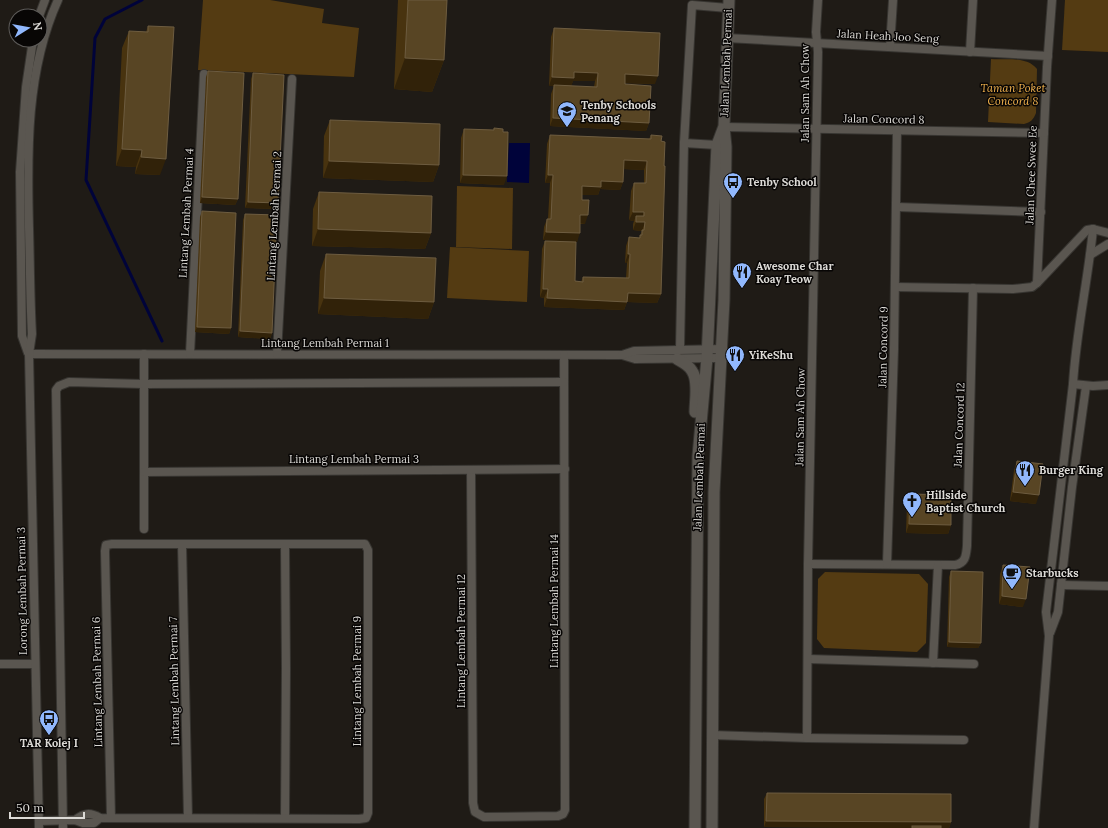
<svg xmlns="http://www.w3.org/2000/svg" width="1108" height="828" viewBox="0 0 1108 828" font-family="Lora,serif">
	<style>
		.green { fill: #543b12 }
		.water { fill: #00033a }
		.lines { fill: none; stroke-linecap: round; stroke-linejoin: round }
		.stream { stroke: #00033a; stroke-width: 3 }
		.minor-casing { stroke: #373531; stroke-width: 10 }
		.secondary-casing { stroke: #373531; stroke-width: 13 }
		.minor { stroke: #5a5650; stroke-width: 8 }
		.secondary { stroke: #5a5650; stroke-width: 11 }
		.wall { fill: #48330f; fill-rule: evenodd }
		.shaded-wall { fill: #312209 }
		.building { fill: #584524; stroke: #6d5c40 }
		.labels { text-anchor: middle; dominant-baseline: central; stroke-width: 3; stroke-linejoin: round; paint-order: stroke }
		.street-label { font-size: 11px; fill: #dcdad6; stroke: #080605 }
		.park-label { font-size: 11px; font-style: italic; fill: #f1b24e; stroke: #080605 }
		.poi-label { font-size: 11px; font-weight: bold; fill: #dcdad6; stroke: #080605; text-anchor: start }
	</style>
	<rect width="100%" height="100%" fill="#1f1b16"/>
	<!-- green -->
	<g class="green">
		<polygon points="203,0 270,0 324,9 322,23 359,28 354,77 198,70"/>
		<polygon points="1065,0 1108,0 1108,52 1062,50"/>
		<path d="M991,59C1006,60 1027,56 1037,69L1036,113C1033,120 1031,122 1024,124L988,122Z"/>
		<polygon points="457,186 513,188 512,249 456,247"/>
		<polygon points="450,247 529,251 527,302 447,298"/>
		<polygon points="825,572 919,574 928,584 926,643 917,652 824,648 817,639 818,579"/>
	</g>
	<!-- water -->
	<polygon class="water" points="509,143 530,143 529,183 507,182"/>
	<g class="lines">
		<!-- stream -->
		<polyline class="stream" points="142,0 105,19 95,38 86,180 162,341"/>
		<!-- minor casing -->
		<g class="minor-casing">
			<g id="minor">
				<polyline points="1052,0 1047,67 1037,283 1087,230 1093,229 1108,233"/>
				<polyline points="39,16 45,0"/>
				<polyline points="727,38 1048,56"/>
				<polyline points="890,47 893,0"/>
				<polyline points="970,52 973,0"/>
				<polyline points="724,127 1044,133"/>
				<polyline points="684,143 717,145"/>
				<polyline points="897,207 1041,212"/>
				<polyline points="1090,255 1108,244"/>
				<polyline points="895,287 1013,289 1032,287 1037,283"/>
				<polyline points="680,349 684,143 692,5 728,8"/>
				<polyline points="28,353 22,336 20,172 26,87 33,40"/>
				<polyline points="29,354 622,355 635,359 721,358"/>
				<polyline points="144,354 144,529"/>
				<polyline points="190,354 204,74"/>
				<polyline points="277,354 292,79"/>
				<polyline points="622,355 634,351 722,349"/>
				<polyline points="1073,384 1093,386 1108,385"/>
				<polyline points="471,470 473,803 475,812 484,817 558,816 563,814 565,810 564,355"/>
				<polyline points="144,472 565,469"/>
				<polyline points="182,544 188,818"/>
				<path d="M808,564L955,565C966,563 966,555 967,546L973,288"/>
				<polyline points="887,564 894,349 897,130"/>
				<polyline points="1061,585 1108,586"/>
				<polyline points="1050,633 1058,612 1072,487 1086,386"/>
				<polyline points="808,659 974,664"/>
				<polyline points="933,663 938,565"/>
				<polyline points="0,664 35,664"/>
				<polyline points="712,735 807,738 964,740"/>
				<polyline points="807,738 808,564 818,52 816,32 818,0"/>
				<polyline points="285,818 286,669 285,545"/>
				<path d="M75,820C84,813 90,812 100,818L359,819L366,818L368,813V550L365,544H112L106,545L105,551L111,818"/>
				<polyline points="39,821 75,820 83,823 94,823 100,818"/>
				<path d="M39,828L29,354L32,334C30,299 30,263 29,228C27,152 26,70 58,0"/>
				<polyline points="63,828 56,390 59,386 69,382 144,384 564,382"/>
				<path d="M1034,828L1049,636L1046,612L1073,384C1076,332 1088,281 1093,229"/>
			</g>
		</g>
		<!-- secondary casing -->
		<g class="secondary-casing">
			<g id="secondary">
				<path d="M677,359C682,362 689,365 692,371C699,381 695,400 695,412"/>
				<polyline points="695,828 698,456 707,358 717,145 723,129"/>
				<polyline points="712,828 714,492 724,300 726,147 724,127 729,0"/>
			</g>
		</g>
		<!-- minor -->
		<use href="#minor" class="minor"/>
		<!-- secondary -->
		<use href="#secondary" class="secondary"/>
	</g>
	<!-- wall -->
	<g class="wall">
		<polygon points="398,0 447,0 444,60 432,92 394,89"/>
		<polygon points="148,26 160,175 135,174 136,167 116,166 122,48 129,31 146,32"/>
		<path d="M554,28L655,84L625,83V84L649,123L646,131L550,126L551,94L554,86H549L551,37ZM573,81H595L594,87L571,86Z"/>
		<polygon points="208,71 238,199 235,205 200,203 206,77"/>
		<polygon points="253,73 278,203 276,209 245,208 251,79"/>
		<polygon points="330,120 439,165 433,182 323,178 324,136"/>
		<polygon points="494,128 504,185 460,183 461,138 464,129 493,130"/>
		<polygon points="550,135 649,139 651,135 661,141 664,166 661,294 657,303 627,302 624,310 544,307 544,298 540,297 542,249 545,241 575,281 581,282 583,277 626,278 627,263 625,263 626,246 629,237 639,238 642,231 633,230 633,224 634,221 629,220 631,191 634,183 644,183 644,170 624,169 623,182 620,190 600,189 598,195 582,195 582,200 585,224 580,224 577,242 543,240 544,227 547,219 548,219 550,183 545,183 547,144"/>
		<polygon points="319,192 431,233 425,249 312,246 313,209"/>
		<polygon points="202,211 231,328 229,334 195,332 200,217"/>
		<polygon points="245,214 272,333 270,339 238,337 243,220"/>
		<polygon points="326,254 434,302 428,319 318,314 320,271"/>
		<polygon points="1017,461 1036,504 1010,501 1014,470"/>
		<polygon points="910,494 951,525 948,534 906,533 907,503"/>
		<polygon points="1003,565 1023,607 999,604 1000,574"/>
		<polygon points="951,571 981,643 978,648 947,647 949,577"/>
		<polygon points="767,793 951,822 949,828 764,827 764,799"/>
	</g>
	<!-- shaded-wall -->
	<g class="shaded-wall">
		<polygon points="405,58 444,60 432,92 394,89"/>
		<polygon points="574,72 598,73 595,81 573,81 571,87 549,86 552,77"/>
		<polygon points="625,74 658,76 655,84 622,83"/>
		<polygon points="553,118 649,123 646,131 550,126"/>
		<polygon points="122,149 142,150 136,167 116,166"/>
		<polygon points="141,157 166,159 160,175 135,174"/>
		<polygon points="624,160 647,161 644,170 621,169"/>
		<polygon points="329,161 439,165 433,182 323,178"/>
		<polygon points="463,175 507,176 504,185 460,183"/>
		<polygon points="548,175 553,175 550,183 545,183"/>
		<polygon points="601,181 623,182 620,190 600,189 598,195 579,195 582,186"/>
		<polygon points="202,197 238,199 235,205 200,203"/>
		<polygon points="248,202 278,203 276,209 245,208"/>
		<polygon points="633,212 644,212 641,221 636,216 634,221 629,220"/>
		<polygon points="580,215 588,215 585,224 577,223"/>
		<polygon points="636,222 645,222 642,231 633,230"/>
		<polygon points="318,229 431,233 425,249 312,246"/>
		<polygon points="546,232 580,233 577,242 543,240"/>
		<polygon points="628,254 630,254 627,263 625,263"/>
		<polygon points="543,289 548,289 544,298 540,297"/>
		<polygon points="628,293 661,294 657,303 627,302 624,310 544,307 547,298"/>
		<polygon points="324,298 434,302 428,319 318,314"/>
		<polygon points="197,327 231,328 229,334 195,332"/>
		<polygon points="240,331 272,333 270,339 238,337"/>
		<polygon points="1013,492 1039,495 1036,504 1010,501"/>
		<polygon points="909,524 951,525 948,534 906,533"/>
		<polygon points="1002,596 1026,599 1023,607 999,604"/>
		<polygon points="949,642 981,643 978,648 947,647"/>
		<polygon points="766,821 951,822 949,828 912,828 912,826 912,828 764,827"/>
	</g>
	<!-- building -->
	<g class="building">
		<polygon points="408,0 447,0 444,60 405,58"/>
		<polygon points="148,26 174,27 166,159 141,157 142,150 122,149 129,31 148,32"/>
		<polygon points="554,28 660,33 658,76 625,74 625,84 651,86 649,123 553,118 554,85 597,87 598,73 574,72 574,78 552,77"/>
		<polygon points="208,71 244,73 238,199 202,197"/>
		<polygon points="253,73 284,75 278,203 248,202"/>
		<polygon points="330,120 440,124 439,165 329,161"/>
		<polygon points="494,128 503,129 503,132 508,132 507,176 463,175 464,129 494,130"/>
		<polygon points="550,135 651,139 651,135 662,136 661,141 665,142 664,166 665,166 661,294 628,293 627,302 547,298 548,289 543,289 545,241 576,242 575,281 583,282 583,277 629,278 630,254 628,254 629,237 640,238 640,235 642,235 642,230 644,230 645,222 636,222 636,216 644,216 644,212 633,212 634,183 646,183 647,161 624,160 623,182 601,181 601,187 582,186 582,200 589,200 588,215 580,215 580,233 546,232 547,219 551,219 553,175 548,175"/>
		<polygon points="319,192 432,196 431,233 318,229"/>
		<polygon points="202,211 236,213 231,328 197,327"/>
		<polygon points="245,214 277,215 272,333 240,331"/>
		<polygon points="326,254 436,258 434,302 324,298"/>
		<polygon points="1017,461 1043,464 1039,495 1013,492"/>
		<polygon points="910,494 951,495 951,525 909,524"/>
		<polygon points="1003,565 1030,567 1026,599 1002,596"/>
		<polygon points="951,571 983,572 981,643 949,642"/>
		<polygon points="767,793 951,794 951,822 766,821"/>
		<rect x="912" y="826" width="29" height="2"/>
	</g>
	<!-- icons -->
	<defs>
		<g id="school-pin" transform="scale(1)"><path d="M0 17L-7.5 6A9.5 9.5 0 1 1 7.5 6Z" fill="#91b8fd" stroke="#080605"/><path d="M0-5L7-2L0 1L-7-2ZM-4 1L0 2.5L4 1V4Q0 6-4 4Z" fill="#111"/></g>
		<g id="bus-pin" transform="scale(1)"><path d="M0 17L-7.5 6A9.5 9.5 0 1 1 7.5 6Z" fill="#91b8fd" stroke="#080605"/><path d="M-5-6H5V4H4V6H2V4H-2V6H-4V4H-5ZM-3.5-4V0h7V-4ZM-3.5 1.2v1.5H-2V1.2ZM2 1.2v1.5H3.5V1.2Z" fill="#111"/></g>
		<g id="restaurant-pin" transform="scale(1)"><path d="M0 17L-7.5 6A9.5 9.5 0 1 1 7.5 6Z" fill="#91b8fd" stroke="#080605"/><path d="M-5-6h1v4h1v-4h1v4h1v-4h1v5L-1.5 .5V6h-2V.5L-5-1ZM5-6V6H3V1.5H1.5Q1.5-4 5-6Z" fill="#111"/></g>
		<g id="church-pin" transform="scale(1)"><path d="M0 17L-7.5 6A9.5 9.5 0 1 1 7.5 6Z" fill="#91b8fd" stroke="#080605"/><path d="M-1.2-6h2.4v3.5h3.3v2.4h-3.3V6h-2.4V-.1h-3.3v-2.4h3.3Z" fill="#111"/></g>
		<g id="cafe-pin" transform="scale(1)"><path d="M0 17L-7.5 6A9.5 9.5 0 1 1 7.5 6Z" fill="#91b8fd" stroke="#080605"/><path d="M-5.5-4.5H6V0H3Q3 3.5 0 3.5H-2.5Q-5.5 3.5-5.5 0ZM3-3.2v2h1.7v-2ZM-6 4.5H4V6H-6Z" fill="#111"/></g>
	</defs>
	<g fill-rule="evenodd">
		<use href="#school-pin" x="567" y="111"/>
		<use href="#bus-pin" x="733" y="182"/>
		<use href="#restaurant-pin" x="742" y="272"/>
		<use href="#restaurant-pin" x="735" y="355"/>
		<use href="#restaurant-pin" x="1025" y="470"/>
		<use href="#church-pin" x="912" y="501"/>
		<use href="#cafe-pin" x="1012" y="573"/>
		<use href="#bus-pin" x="49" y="719"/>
	</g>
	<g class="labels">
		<!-- street labels -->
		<g class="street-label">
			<text transform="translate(888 36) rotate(3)">Jalan Heah Joo Seng</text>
			<text transform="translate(726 63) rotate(-88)">Jalan Lembah Permai</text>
			<text transform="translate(805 93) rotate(-90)">Jalan Sam Ah Chow</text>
			<text transform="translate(884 119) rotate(1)">Jalan Concord 8</text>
			<text transform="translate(1031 175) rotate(-88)">Jalan Chee Swee Ee</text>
			<text transform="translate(186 213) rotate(-87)">Lintang Lembah Permai 4</text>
			<text transform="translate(274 216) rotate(-87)">Lintang Lembah Permai 2</text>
			<text x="325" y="343">Lintang Lembah Permai 1</text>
			<text transform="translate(883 347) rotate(-89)">Jalan Concord 9</text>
			<text transform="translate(800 417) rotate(-89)">Jalan Sam Ah Chow</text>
			<text transform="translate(959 425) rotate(-88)">Jalan Concord 12</text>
			<text x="354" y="459">Lintang Lembah Permai 3</text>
			<text transform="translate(699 477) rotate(-88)">Jalan Lembah Permai</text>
			<text transform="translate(22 591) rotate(-91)">Lorong Lembah Permai 3</text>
			<text transform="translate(554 601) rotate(-90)">Lintang Lembah Permai 14</text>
			<text transform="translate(461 641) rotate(-90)">Lintang Lembah Permai 12</text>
			<text transform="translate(174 681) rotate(-91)">Lintang Lembah Permai 7</text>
			<text transform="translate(357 681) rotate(-90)">Lintang Lembah Permai 9</text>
			<text transform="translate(97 682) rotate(-91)">Lintang Lembah Permai 6</text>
		</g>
		<!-- park labels -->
		<g class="park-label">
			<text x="1013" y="88">Taman Poket<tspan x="1013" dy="13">Concord 8</tspan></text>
		</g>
		<!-- poi labels -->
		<g class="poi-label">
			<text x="581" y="105">Tenby Schools<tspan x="581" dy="13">Penang</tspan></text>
			<text x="747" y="182">Tenby School</text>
			<text x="756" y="266">Awesome Char<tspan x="756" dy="13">Koay Teow</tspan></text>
			<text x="749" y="355">YiKeShu</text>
			<text x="1039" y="470">Burger King</text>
			<text x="926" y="495">Hillside<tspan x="926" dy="13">Baptist Church</tspan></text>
			<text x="1026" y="573">Starbucks</text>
			<text x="49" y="743" text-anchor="middle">TAR Kolej I</text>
		</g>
	</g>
	<!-- north arrow -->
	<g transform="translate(28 28) rotate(79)"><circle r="19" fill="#080605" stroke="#5d5b59"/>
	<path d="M0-3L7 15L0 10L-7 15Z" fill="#91b8fd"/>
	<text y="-6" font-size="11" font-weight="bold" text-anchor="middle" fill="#dcdad6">N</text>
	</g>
	<!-- scale -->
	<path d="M10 812v6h74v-6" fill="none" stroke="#dcdad6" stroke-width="2"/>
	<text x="16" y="812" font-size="12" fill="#dcdad6" stroke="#080605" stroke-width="3" paint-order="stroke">50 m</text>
</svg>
